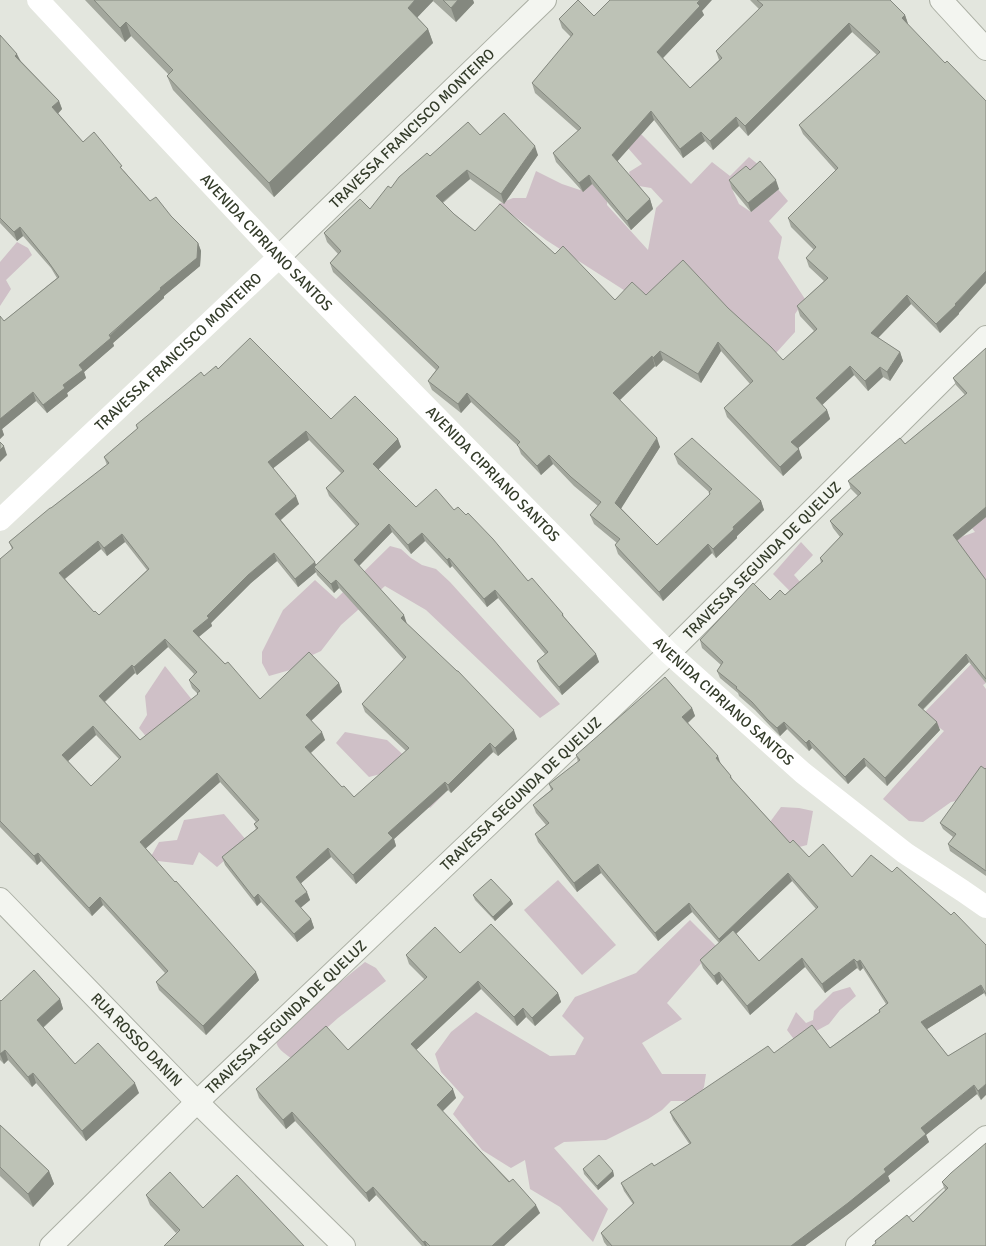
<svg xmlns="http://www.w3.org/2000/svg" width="986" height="1246" viewBox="0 0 986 1246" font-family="Signika,sans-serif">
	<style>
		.green { fill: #cfc0c7 }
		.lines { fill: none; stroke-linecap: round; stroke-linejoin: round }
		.street-casing { stroke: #abafa4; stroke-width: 24 }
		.street { stroke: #f3f5f0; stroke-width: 22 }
		.secondary { stroke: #fff; stroke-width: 22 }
		.wall { fill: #a3a79d; fill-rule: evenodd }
		.shaded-wall { fill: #84887f }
		.building { fill: #bdc2b6; stroke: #84887f; fill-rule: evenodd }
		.labels { text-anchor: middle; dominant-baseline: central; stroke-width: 3.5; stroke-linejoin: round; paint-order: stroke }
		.street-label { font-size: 15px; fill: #333b29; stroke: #f1f4ed }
	</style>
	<rect width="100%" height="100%" fill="#e3e6de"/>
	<!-- green -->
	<g class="green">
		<polygon points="623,116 691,184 712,162 730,176 749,157 760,166 732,189 739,204 751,212 777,188 788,201 769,221 782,237 778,258 805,299 795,314 795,332 776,353 763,341 649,297 630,294 546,240 498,204 513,198 526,198 536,171 562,184 580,190 595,177 608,188 607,205 648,250 656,208 663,201 651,188 633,185 629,172 642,164 613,131"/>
		<polygon points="17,242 28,248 32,255 6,280 11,289 0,306 0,262"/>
		<polygon points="907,445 986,451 986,591 931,548 975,532"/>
		<polygon points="801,542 813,555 794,575 837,624 843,645 773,574"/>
		<polygon points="390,546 401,549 411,558 422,565 436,569 450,582 560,704 540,718 426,610 385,586 341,625 321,651 308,657 297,668 269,676 262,663 262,652 283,610 315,580 336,599"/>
		<polygon points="975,660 986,683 983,685 986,689 986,777 962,800 951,802 923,822 909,821 883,799 944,731 922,715"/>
		<polygon points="165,666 193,701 149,740 139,728 147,715 145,696"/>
		<polygon points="345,732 387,740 445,793 430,808 392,771 369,777 336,743"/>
		<polygon points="781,807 799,808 813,811 807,845 792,849 770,822"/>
		<polygon points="224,814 247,841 217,867 199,852 193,865 149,860 159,842 177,840 184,820"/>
		<polygon points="558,880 616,945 582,975 524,910"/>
		<polygon points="690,920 716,946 667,1003 682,1019 642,1043 662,1074 706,1074 704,1087 697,1101 671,1101 662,1110 648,1119 606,1140 564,1142 554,1148 608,1209 593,1242 560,1207 530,1189 525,1160 511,1168 482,1150 453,1114 464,1097 441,1072 435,1054 451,1032 476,1012 550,1056 575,1055 584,1038 562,1016 575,997 636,973"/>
		<path d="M365,962L376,968L386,981L338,1018L292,1059C282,1051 276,1049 275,1035Z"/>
		<polygon points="850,987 856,996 840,1010 829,1024 796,1042 787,1030 796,1012 806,1023 813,1020 814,1011 833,992"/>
	</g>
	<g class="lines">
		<!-- street casing -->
		<g class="street-casing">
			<g id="street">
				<polyline points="941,0 986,49"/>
				<path id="s1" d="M279,257L545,0"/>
				<path id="s2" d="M0,899L197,1102L344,1246"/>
				<path id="s3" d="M51,1246L197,1102L669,653L986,337"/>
				<polyline points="857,1246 986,1137"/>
			</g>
		</g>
		<!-- street -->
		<use href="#street" class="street"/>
		<!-- secondary -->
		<g class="secondary">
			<path id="s4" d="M38,0L279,257L669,653L803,773L905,853L963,891L986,907"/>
			<path id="s5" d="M0,520L279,257"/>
		</g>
	</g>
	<!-- wall -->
	<g class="wall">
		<polygon points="85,0 473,0 474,3 456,22 433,1 417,17 428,29 433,43 274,197 173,90 167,76 169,75 131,36 125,42"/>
		<polygon points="750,0 890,0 905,15 908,24 959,314 940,333 911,304 878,338 900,352 903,361 890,381 883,377 868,391 854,375 822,405 827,410 830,419 798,448 802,458 783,476 727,417 724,408 750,384 721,351 701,383 663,360 656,367 655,366 619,400 660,447 621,508 657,545 710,495 709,492 678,464 674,454 761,501 764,510 737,536 737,538 716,558 712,553 663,601 618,554 615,545 617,543 594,524 590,515 598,506 574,486 553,464 541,475 521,454 518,446 471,402 461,413 432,390 428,381 436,370 333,272 330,263 338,254 327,242 324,233 370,209 391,188 430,156 480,135 538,155 504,204 470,179 443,203 454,214 475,231 555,254 615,300 646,295 728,308 783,360 814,331 800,316 797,306 824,281 809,267 806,258 814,250 791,227 788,218 836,171 803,134 799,125 877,55 852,32 748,136 739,126 713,150 705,141 683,158 654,120 617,161 650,199 653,209 631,230 592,184 583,192 556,162 553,153 578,131 535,93 532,83 571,37 562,28 559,19 702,11 704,15 663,58 690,88 719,60 716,51 759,9"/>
		<polygon points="0,35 20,60 59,101 62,109 58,113 83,142 124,171 150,201 171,216 198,243 201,251 200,266 164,296 164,298 113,343 114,346 84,372 86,378 67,393 68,396 47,413 36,401 2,429 4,435 0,439 4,321 57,278 51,268 23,236 17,241 0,223"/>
		<polygon points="750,170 779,189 751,212 732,189 729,180"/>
		<polygon points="986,348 986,517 957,541 986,580 986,683 969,662 923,710 940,730 887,786 866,766 848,784 812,748 809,751 787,729 780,736 771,727 755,710 739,696 738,693 720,678 717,671 721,665 702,648 700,640 770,600 785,595 821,563 820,558 840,537 833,528 830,521 858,496 851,489 848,481 905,444 965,395 956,385 953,378"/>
		<path d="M218,369L331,419L398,439L401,447L378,469L416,507L454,510L563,614L564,617L596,654L599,662L562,695L540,669L537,661L545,654L498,598L487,607L452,566L450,568L425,541L411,554L392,532L359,566L407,624L517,739L498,756L493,752L451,793L448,790L394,839L396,846L356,884L331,857L301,883L310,900L300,908L311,919L314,928L297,942L261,902L257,906L225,865L222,857L256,829L254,824L256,822L220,782L145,848L259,980L206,1035L159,990L156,982L165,973L103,905L92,916L41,861L37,865L0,827V559L12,549L9,542L51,508L107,465L104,457L137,429L136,425L204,376ZM309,440L341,473L326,488L329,496L356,526L316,565L281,520L299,504L273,468ZM125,542L147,570L99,615L94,612L65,579L101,549L107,556ZM277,561L298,587L316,572L317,575L334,593L339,588L404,660L362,704L365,712L406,751L354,797L342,787L311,753L325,740L311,720L342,692L339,683L260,699L199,637L212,626L211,623L251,583ZM168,647L194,674L189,680L192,688L197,693L198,695L140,740L105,702L135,673L137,675ZM96,735L119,759L91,786L68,761Z"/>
		<path d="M692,708L695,716L688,723L731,776L733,780L790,843L809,857L852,877L892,872L986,945V997L984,993L927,1029L948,1056L986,1033L981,1100L977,1094L926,1135L929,1142L888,1176L890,1181L851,1212L805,1246H607L604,1242L601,1233L633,1204L624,1191L621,1183L654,1166L690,1145L673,1120L670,1112L774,1053L830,1048L879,1012V1010L886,1004L863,968L860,971L857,968L825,993L805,967L750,1015L722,980L717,985L703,968L700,960L719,943L692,912L658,941L601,873L577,892L538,842L535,834L546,825L536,813L533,805L551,790L549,784L578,762L576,755ZM792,881L816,909L759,961L736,934Z"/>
		<polygon points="986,768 986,876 950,851 948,844 953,837 943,829 940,823"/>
		<polygon points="473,895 511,900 513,904 495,921 475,900"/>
		<polygon points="460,953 558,993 561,1002 535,1026 526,1017 517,1026 481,989 416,1050 456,1098 442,1111 540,1213 504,1246 422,1246 376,1195 369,1202 295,1121 286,1129 259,1098 256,1089 348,1050 425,980 409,964 406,955"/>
		<polygon points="60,999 63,1009 43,1028 75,1064 139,1093 86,1141 36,1083 32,1087 8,1060 4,1064 0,1060 0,1000 1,1001"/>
		<polygon points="0,1125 49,1171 54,1184 33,1207 0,1176"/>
		<polygon points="986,1143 986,1246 876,1243 875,1241 913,1222 945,1190 942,1182"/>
		<polygon points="583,1169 613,1171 614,1176 598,1190 584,1174"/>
		<polygon points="146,1195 203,1208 176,1233 150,1205"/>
	</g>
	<!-- shaded-wall -->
	<g class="shaded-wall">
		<polygon points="415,0 433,0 433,1 413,22 408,8"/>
		<polygon points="458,0 473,0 474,3 456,22 451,8"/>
		<polygon points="700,0 712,0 702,11 704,15 660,61 657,52"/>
		<polygon points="905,15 908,24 905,27 902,18"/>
		<polygon points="126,22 131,36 125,42 120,28"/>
		<polygon points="849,23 852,32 748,136 745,126"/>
		<polygon points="428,29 433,43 274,197 269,183"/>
		<polygon points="17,54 21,62 15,56"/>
		<polygon points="59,101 62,109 56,116 52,107"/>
		<polygon points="651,111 654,120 615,164 612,155"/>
		<polygon points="736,117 739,126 713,150 710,141"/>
		<polygon points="701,132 705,141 683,158 680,149"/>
		<polygon points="535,146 538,155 504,204 501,194"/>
		<polygon points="467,170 470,179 439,205 436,196"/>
		<polygon points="589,175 592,184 583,192 579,183"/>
		<polygon points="776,180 779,189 751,212 748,203"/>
		<polygon points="650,199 653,209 631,230 627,221"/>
		<polygon points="20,227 23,236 17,241 14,232"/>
		<polygon points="198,243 201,251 200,266 164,296 164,298 113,343 114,346 84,372 86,378 67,393 68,396 47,413 43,405 63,385 79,365 160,288"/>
		<polygon points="986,271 986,283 959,313 959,314 940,333 936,324 955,304"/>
		<polygon points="907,295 911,304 874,342 871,333"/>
		<polygon points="718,342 721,351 701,383 698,374"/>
		<polygon points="660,351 663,360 656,367 653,358"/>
		<polygon points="900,352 903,361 890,381 887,372"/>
		<polygon points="652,356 655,366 617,403 613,393"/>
		<polygon points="850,366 854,375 820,407 816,398"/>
		<polygon points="880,367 883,377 868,391 865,381"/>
		<polygon points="33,392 36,401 2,429 4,435 0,439 0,419"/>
		<polygon points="467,393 471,402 461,413 458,404"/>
		<polygon points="827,410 830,419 795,451 791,442"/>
		<polygon points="306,431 309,440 271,470 268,462"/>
		<polygon points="657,438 660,447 619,512 615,503"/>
		<polygon points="398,439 401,447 376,472 373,464"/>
		<polygon points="4,446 7,455 0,462 0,450"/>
		<polygon points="799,449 802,458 783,476 780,467"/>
		<polygon points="549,455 553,464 541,475 537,466"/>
		<polygon points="296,496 299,504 278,522 275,514"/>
		<polygon points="761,501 764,510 737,536 737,538 716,558 713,549 733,527"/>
		<polygon points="986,507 986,517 955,542 953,535"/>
		<polygon points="389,524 392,532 357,568 354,560"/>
		<polygon points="422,533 425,541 411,554 408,545"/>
		<polygon points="122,534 125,542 107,556 104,548"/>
		<polygon points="98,541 101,549 62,581 59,573"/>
		<polygon points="708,544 712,553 663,601 659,592"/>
		<polygon points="274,553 277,561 251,583 211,623 212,626 196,639 193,631 207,616 248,575"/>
		<polygon points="449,558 452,566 450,568 447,560"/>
		<polygon points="315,562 318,570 314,567 316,572 298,587 295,579"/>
		<polygon points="336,580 339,588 334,593 331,584"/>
		<polygon points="495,590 498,598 487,607 484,599"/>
		<polygon points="404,615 407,624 401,618"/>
		<polygon points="165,639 168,647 137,675 134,667"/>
		<polygon points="596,654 599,662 562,695 559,687"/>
		<polygon points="966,654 969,662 920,712 918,705"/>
		<polygon points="132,665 135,673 102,704 99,696"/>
		<polygon points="339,683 342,692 309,723 306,715"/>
		<polygon points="692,708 695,716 685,725 682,717"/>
		<polygon points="784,722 787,729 780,736 777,728"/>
		<polygon points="937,722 940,730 887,786 885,778"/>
		<polygon points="93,726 96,735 65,764 62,755"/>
		<polygon points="514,730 517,739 498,756 495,748"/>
		<polygon points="322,732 325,740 308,755 305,747"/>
		<polygon points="809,740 812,748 809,751 806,743"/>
		<polygon points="490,743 493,752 451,793 448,785"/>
		<polygon points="718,756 721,765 716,758"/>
		<polygon points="864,758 866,766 848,784 845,777"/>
		<polygon points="217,773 220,782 143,851 140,842"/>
		<polygon points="445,782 448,790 394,839 396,846 356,884 353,875 388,833"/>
		<polygon points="328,848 331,857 299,885 296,877"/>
		<polygon points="38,853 41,861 37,865 34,856"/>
		<polygon points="598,864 601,873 577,892 574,883"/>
		<polygon points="788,873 792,881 722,947 719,939"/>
		<polygon points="307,892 310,900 298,910 295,901"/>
		<polygon points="258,894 261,902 257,906 254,898"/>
		<polygon points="100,897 103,905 92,916 89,908"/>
		<polygon points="511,900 513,904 495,921 493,917"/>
		<polygon points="689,903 692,912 658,941 655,933"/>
		<polygon points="311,919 314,928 297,942 294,934"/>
		<polygon points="802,958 805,967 750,1015 747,1006"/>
		<polygon points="854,959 857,968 825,993 822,984"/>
		<polygon points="860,960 863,968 860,971 857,962"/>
		<polygon points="256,972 259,980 206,1035 203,1026"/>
		<polygon points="719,972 722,980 717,985 714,976"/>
		<polygon points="478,981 481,989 414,1052 411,1044"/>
		<polygon points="981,985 984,993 924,1031 921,1022"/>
		<polygon points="558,993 561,1002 535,1026 532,1018"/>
		<polygon points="60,999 63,1009 40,1030 37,1020"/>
		<polygon points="523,1008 526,1017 517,1026 514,1017"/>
		<polygon points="5,1050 8,1060 4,1064 0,1054"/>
		<polygon points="33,1073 36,1083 32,1087 28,1077"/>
		<polygon points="135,1083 139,1093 86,1141 82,1131"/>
		<polygon points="986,1084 986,1095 981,1100 978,1091"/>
		<polygon points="974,1085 977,1094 926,1135 929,1142 888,1176 890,1181 851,1212 805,1246 791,1246 884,1169 921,1128"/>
		<polygon points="453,1089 456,1098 440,1114 437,1105"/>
		<polygon points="292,1112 295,1121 286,1129 283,1120"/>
		<polygon points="49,1171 54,1184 33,1207 28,1194"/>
		<polygon points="613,1171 614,1176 598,1190 597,1186"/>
		<polygon points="373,1187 376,1195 369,1202 366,1193"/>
		<polygon points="536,1205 540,1213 504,1246 492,1246"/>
		<polygon points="425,1241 427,1246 425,1246 423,1242"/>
	</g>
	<!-- building -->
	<g class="building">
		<polygon points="94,0 415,0 408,8 428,29 269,183 167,76 173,70 126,22 120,28"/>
		<polygon points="443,0 458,0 451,8"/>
		<polygon points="578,0 594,16 610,0 700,0 697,3 700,6 657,52 690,88 722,58 716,51 763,5 757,0 890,0 905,15 902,18 945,63 947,61 986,101 986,271 955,304 956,305 936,324 907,295 871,333 900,352 887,372 880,367 865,381 850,366 816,398 827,410 791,442 799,449 780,467 724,408 753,381 718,342 698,374 660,351 653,358 652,356 613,393 657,438 615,503 657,545 710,494 709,492 712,489 674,454 692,438 761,501 733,527 734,529 713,549 708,544 659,592 615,545 620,539 590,515 601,502 571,477 549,455 537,466 517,445 520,442 467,393 458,404 428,381 439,367 330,263 341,251 324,233 360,199 370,209 388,186 391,188 399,177 427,153 430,156 468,122 480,135 504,113 535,146 501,194 467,170 436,196 454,214 475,231 500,204 555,254 563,246 615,300 632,282 646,295 683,260 728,308 771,347 783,360 817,329 797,306 828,278 806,258 816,247 788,218 838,168 799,125 880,52 849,23 745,126 736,117 710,141 701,132 680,149 651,111 612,155 650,199 627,221 589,175 579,183 553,153 581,128 532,83 573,34 559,19"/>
		<polygon points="0,35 17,54 15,56 59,101 52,107 83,142 94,132 122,166 120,167 150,201 156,197 171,216 198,243 197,258 160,288 161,289 109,335 111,338 79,365 83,370 63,385 65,388 43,405 33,392 0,419 0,316 4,321 59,277 47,260 20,227 14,232 0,218"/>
		<polygon points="760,161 776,180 748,203 729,180 746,166 750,170"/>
		<path d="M250,338L331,419L355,396L398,439L373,464L416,507L436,489L454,510L458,507L466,515L468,513L493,539L528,581L532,578L563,614L562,615L596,654L559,687L537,661L548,652L495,590L484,599L449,558L447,560L422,533L408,545L389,524L354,560L404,615L401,618L457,671H458L514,730L495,748L490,743L448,785L445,782L388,833L393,838L353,875L328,848L296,877L307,892L295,901L311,919L294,934L258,894L254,898L222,857L258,828L254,824L259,820L217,773L140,842L175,882L176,881L256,972L203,1026L156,982L168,971L100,897L89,908L38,853L34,856L0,821V559L13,548L9,542L50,508H51L109,463L104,457L138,428L136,425L201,372L204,376L216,366L218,369ZM306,431L344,471L326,488L359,524L314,567L331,584L336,580L406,657L362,704L409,748L354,797L344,786L342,787L305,747L322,732L306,715L339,683L309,652L260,699L228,662L225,664L193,631L209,618L207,616L248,575L274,553L295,579L315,562L275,514L296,496L268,462ZM122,534L149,569L99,615L95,611L94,612L59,573L98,541L104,548ZM165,639L197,672L189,680L200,691L197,693L198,694L140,740L99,696L132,665L134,667ZM93,726L121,757L91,786L62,755Z"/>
		<polygon points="986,348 986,507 953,535 986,580 986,679 966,654 918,705 937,722 885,778 864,758 845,777 809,740 806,743 784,722 777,728 768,720 752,702 736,688 737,687 717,671 723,662 700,640 753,583 770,600 780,590 785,595 823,561 820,558 843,534 830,521 861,493 848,481 900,438 905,444 967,393 953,378"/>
		<polygon points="0,442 4,446 0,450"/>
		<polygon points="665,677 692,708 682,717 718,756 716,758 731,776 730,777 790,843 793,840 809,857 823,844 852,877 871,855 892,872 897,867 951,915 954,912 986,945 986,994 981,985 921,1022 948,1056 986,1033 986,1084 978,1091 974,1085 921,1128 926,1134 884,1169 886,1172 848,1203 791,1246 612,1246 601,1233 634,1203 621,1183 652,1163 654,1166 691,1143 670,1112 768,1046 774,1053 812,1025 830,1048 880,1012 879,1010 888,1003 860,960 857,962 854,959 822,984 802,958 747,1006 719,972 714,976 700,960 733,930 759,961 818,907 788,873 719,939 689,903 655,933 598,864 574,883 535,834 549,823 533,805 553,789 549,784 580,760 576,755"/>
		<polygon points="981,766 985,769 986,768 986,871 948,844 956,834 940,823"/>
		<polygon points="491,879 511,900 493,917 473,895"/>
		<polygon points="491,924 558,993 532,1018 523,1008 514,1017 478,981 411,1044 453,1089 437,1105 509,1182 513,1179 536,1205 492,1246 430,1246 425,1241 423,1242 373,1187 366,1193 292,1112 283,1120 256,1089 326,1026 348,1050 427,977 406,955 435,927 460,953"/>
		<polygon points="34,970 60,999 37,1020 75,1064 98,1043 135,1083 82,1131 33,1073 28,1077 5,1050 0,1054 0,1000 1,1001"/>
		<polygon points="0,1125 49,1171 28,1194 0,1167"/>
		<polygon points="986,1143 986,1246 872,1246 876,1243 875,1241 907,1215 913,1222 948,1188 942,1182 951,1173"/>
		<polygon points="599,1155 613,1171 597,1186 583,1169"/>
		<polygon points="170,1172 203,1208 237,1175 304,1246 164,1246 180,1230 146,1195"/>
	</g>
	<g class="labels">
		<!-- street labels -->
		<g class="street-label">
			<text stroke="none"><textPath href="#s1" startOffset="185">TRAVESSA FRANCISCO MONTEIRO</textPath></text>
			<text stroke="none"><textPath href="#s4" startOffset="333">AVENIDA CIPRIANO SANTOS</textPath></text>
			<text stroke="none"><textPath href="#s5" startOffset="245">TRAVESSA FRANCISCO MONTEIRO</textPath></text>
			<text stroke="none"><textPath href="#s4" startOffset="657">AVENIDA CIPRIANO SANTOS</textPath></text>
			<text stroke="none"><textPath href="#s3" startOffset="988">TRAVESSA SEGUNDA DE QUELUZ</textPath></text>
			<text stroke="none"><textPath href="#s4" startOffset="981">AVENIDA CIPRIANO SANTOS</textPath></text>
			<text stroke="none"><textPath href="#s3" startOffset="652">TRAVESSA SEGUNDA DE QUELUZ</textPath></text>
			<text stroke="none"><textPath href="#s3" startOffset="328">TRAVESSA SEGUNDA DE QUELUZ</textPath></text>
			<text stroke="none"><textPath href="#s2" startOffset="196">RUA ROSSO DANIN</textPath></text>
		</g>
	</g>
</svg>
